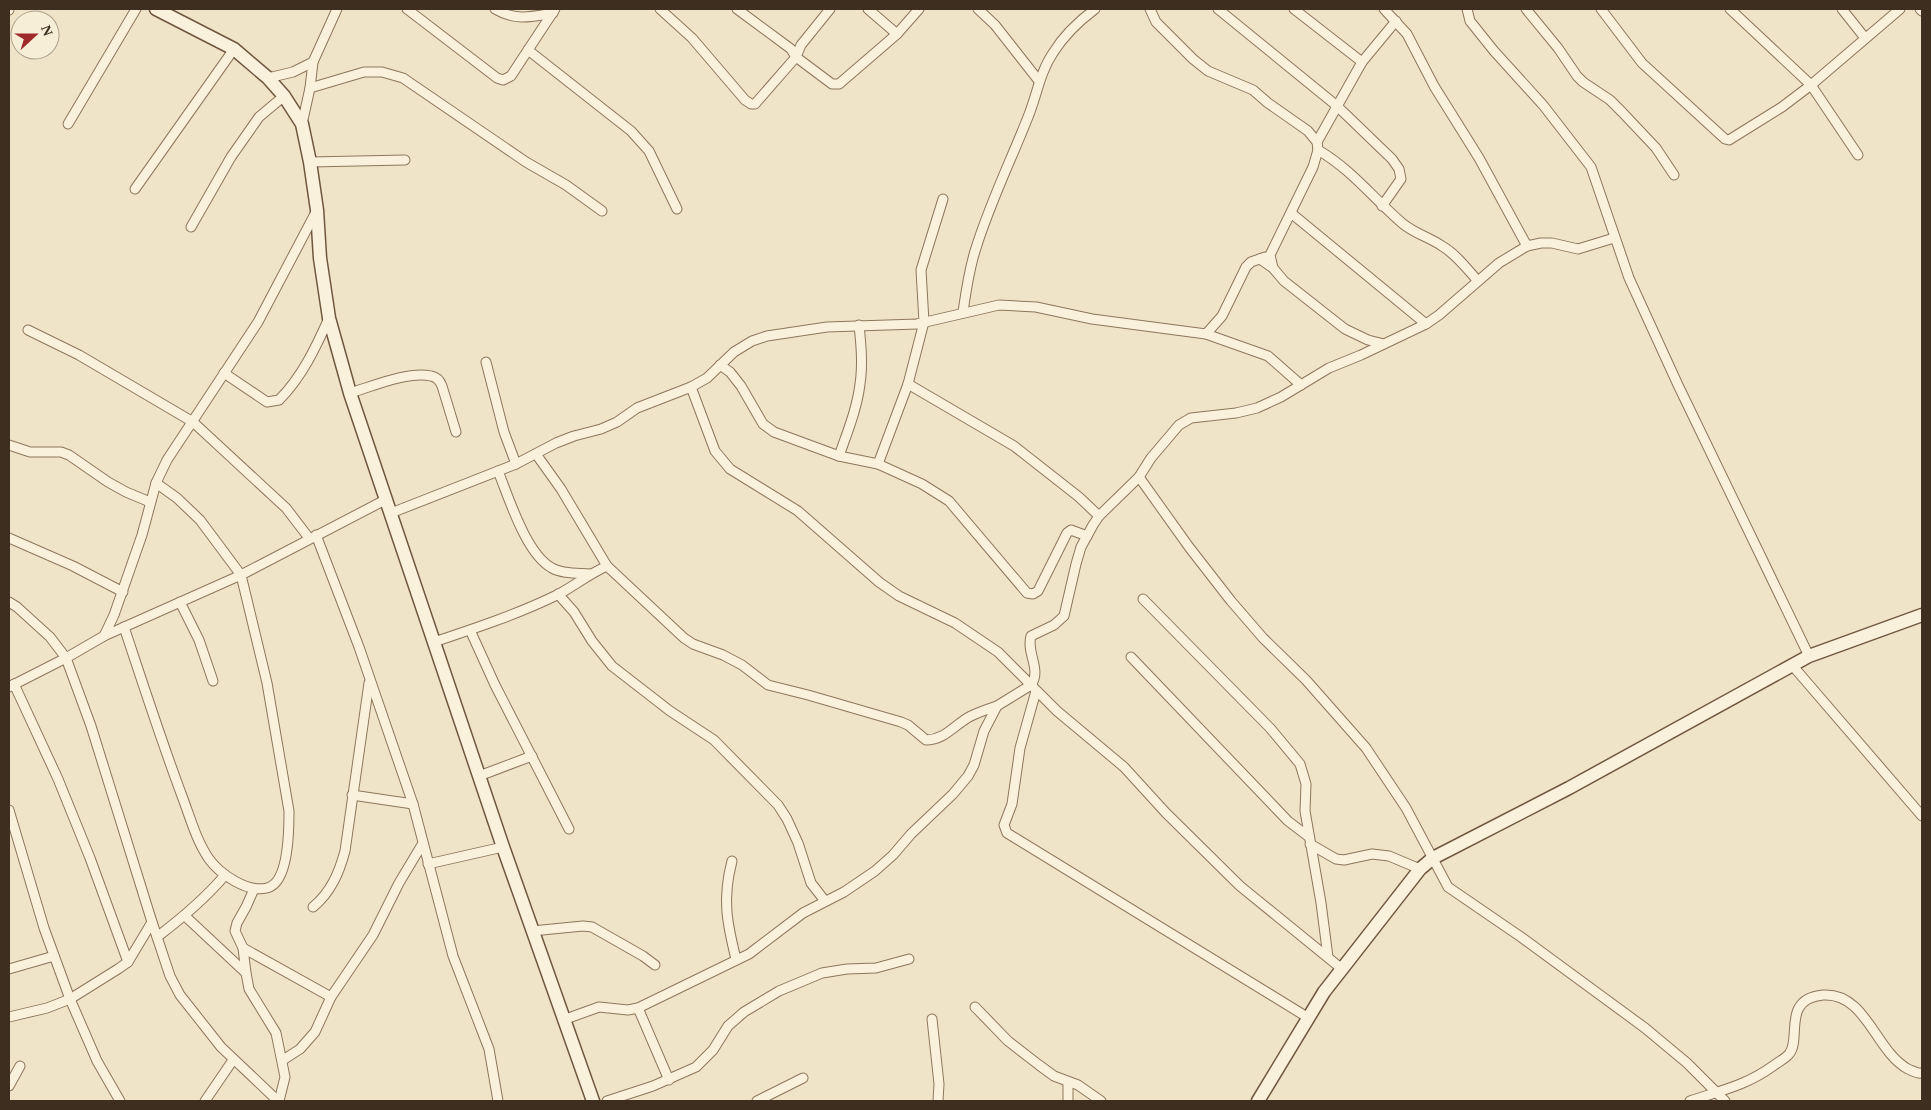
<svg xmlns="http://www.w3.org/2000/svg" width="1931" height="1110" viewBox="0 0 1931 1110" font-family="Georgia,serif">
	<style>
		.lines { fill: none; stroke-linecap: round; stroke-linejoin: round }
		.street-casing { stroke: #8d765c; stroke-width: 11 }
		.secondary-casing { stroke: #6f573f; stroke-width: 15 }
		.street { stroke: #faf1dc; stroke-width: 9 }
		.secondary { stroke: #faf1dc; stroke-width: 12 }
	</style>
	<rect width="100%" height="100%" fill="#f0e4c8"/>
	<g class="lines">
		<!-- street casing -->
		<g class="street-casing">
			<g id="street">
				<polyline points="407,9 497,78 503,80 511,76 528,50"/>
				<path d="M495,9C515,21 531,17 553,13"/>
				<polyline points="555,9 528,50 631,131 649,151 677,209"/>
				<polyline points="660,9 692,38 745,100 751,104 755,104 796,57 832,84 839,84 897,34 919,9"/>
				<polyline points="737,9 791,49 796,57 801,45 830,9"/>
				<polyline points="868,9 897,34"/>
				<polyline points="978,9 995,25 1039,81"/>
				<polyline points="1150,9 1156,22 1193,59 1208,71 1253,90 1268,103 1308,131 1317,142 1318,150 1313,167 1270,255 1273,268"/>
				<polyline points="1218,9 1337,106 1392,159 1399,169 1401,179 1382,206"/>
				<polyline points="1294,9 1362,62"/>
				<polyline points="1384,9 1407,34 1434,86 1479,158 1527,246"/>
				<polyline points="1467,9 1470,21 1494,51 1543,105 1591,167 1629,278 1678,385 1809,656"/>
				<polyline points="1526,9 1558,48 1577,76 1583,82 1610,100 1622,112 1656,148 1674,175"/>
				<polyline points="1601,9 1642,63 1725,139 1729,140 1782,107 1811,85 1900,9"/>
				<polyline points="1730,9 1811,85 1858,155"/>
				<polyline points="1842,9 1865,38"/>
				<polyline points="1920,9 1922,11"/>
				<polyline points="9,10 9,9"/>
				<polyline points="268,78 293,72 313,62"/>
				<polyline points="310,88 364,72 382,72 403,78 526,162 566,185 602,211"/>
				<polyline points="68,124 136,9"/>
				<polyline points="302,124 310,88 313,62 337,9"/>
				<polyline points="1317,142 1362,62 1396,21"/>
				<path d="M1318,150C1351,169 1374,199 1402,223C1415,234 1429,237 1442,246C1456,254 1467,269 1478,281"/>
				<polyline points="310,162 405,160"/>
				<polyline points="135,189 234,49"/>
				<polyline points="1291,213 1426,324"/>
				<polyline points="191,227 231,157 259,117 284,96"/>
				<polyline points="1260,259 1273,268 1284,281 1345,329 1368,340 1384,344"/>
				<path d="M963,312C966,291 969,269 976,248C990,203 1011,160 1028,117C1037,95 1040,72 1053,53C1064,35 1079,21 1095,9"/>
				<polyline points="28,330 79,355 193,422 286,508 309,538"/>
				<polyline points="1206,334 1222,316 1246,267 1251,262 1265,257"/>
				<polyline points="486,362 504,432 516,464"/>
				<polyline points="720,365 730,372 741,386 763,424 774,432 839,456 878,464 922,484 949,501 1027,593 1033,594 1038,591 1067,533 1071,530 1087,536"/>
				<path d="M224,373L267,402L279,400C302,377 316,347 329,318"/>
				<polyline points="908,384 1014,446 1079,497 1099,516"/>
				<polyline points="691,387 715,451 730,469 798,511 879,582 899,596 955,623 998,652 1057,711 1124,767 1166,813 1240,886 1342,969"/>
				<path d="M350,393C373,386 408,371 431,376C437,377 440,381 442,386L456,432"/>
				<polyline points="9,445 30,452 61,452 69,455 108,482 126,492 150,502"/>
				<path d="M536,454L561,489L607,566L684,638L693,644L723,655L742,665L768,685L808,695L901,722L908,725L926,740C945,740 955,724 971,716C979,712 988,709 997,706"/>
				<path d="M839,456C847,433 857,409 860,384C863,364 861,344 859,325"/>
				<polyline points="878,464 908,384 924,322 921,270 943,199"/>
				<path d="M498,471C509,498 526,554 552,568C562,574 578,573 590,574"/>
				<polyline points="1139,477 1189,547 1231,601 1263,638 1306,680 1366,748 1406,808 1448,887 1521,937 1645,1028 1687,1063 1725,1101"/>
				<polyline points="391,513 516,464 556,443 574,436 601,429 617,422 637,408 691,387 707,378 734,352 752,341 767,336 827,327 917,324 999,305 1036,307 1092,319 1206,334 1268,356 1301,385"/>
				<polyline points="316,535 359,647 413,804 453,956 489,1049 498,1101"/>
				<polyline points="9,538 73,566 123,592"/>
				<polyline points="558,594 574,612 592,641 612,666 670,711 714,740 778,805 787,819 798,843 811,883 825,901"/>
				<polyline points="1143,599 1270,728 1300,764 1306,784 1305,811 1321,903 1328,957"/>
				<polyline points="9,602 17,607 50,637 66,658 91,726 152,922 170,976 180,995 221,1047 278,1101"/>
				<polyline points="180,602 199,640 213,681"/>
				<path d="M124,627C143,684 161,740 182,796C190,817 196,840 209,859C220,874 247,893 267,888C289,883 289,829 289,811L267,683L241,575L200,520L177,498L156,483"/>
				<polyline points="470,630 495,685 569,829"/>
				<polyline points="104,636 114,615 142,535 156,483 167,460 258,322 317,210"/>
				<path d="M434,642C476,628 518,614 557,595C574,586 589,574 607,566"/>
				<polyline points="1131,657 1288,821 1309,837"/>
				<polyline points="1792,665 1922,816"/>
				<polyline points="14,684 58,779 90,858 128,962"/>
				<polyline points="9,687 66,658 104,636 241,575 385,500"/>
				<polyline points="1036,691 1020,748 1012,804 1004,825 1007,833 1307,1017"/>
				<polyline points="479,776 532,756"/>
				<polyline points="352,795 413,804"/>
				<polyline points="9,810 44,928 70,999 97,1061 120,1101"/>
				<polyline points="1310,844 1336,859 1344,860 1372,854 1389,856 1420,869"/>
				<path d="M732,861C722,899 727,923 736,959"/>
				<polyline points="428,864 503,847"/>
				<polyline points="254,889 246,907 237,923 235,931 243,948 246,973 249,989 276,1033 285,1077 279,1101"/>
				<path d="M313,907C331,892 339,873 345,851L369,683"/>
				<polyline points="185,916 246,973"/>
				<polyline points="532,931 583,926 592,927 643,956 655,965"/>
				<path d="M157,937C182,918 205,899 225,875"/>
				<polyline points="243,948 331,997"/>
				<polyline points="9,969 54,956"/>
				<polyline points="975,1007 1008,1041 1039,1065 1054,1076 1078,1085 1101,1101"/>
				<polyline points="638,1008 669,1080"/>
				<polyline points="9,1017 47,1008 70,999 118,969 128,962 152,922"/>
				<polyline points="932,1019 939,1084 938,1101"/>
				<path d="M563,1020L599,1007L628,1010L638,1008L749,954L803,913L844,892L875,871L893,855L911,834L953,794L968,776L974,765L984,731L997,706L1031,685C1042,670 1026,653 1031,636L1054,625L1064,616L1076,564L1081,547L1093,525L1099,516L1139,477L1151,458L1179,425L1191,418L1236,413L1257,408L1281,397L1329,368L1361,355L1426,324L1439,315L1499,263L1527,246L1541,243H1552L1578,249L1614,238"/>
				<polyline points="283,1060 300,1049 315,1032 331,997 373,935 399,883 423,843"/>
				<polyline points="1068,1082 1068,1101"/>
				<polyline points="9,1086 20,1066"/>
				<polyline points="205,1101 233,1060"/>
				<polyline points="607,1101 653,1086 696,1067 713,1050 728,1026 744,1012 779,991 822,973 847,969 876,968 909,959"/>
				<polyline points="757,1101 803,1078"/>
				<path d="M1690,1101C1722,1090 1745,1086 1773,1066C1778,1062 1785,1059 1789,1054C1802,1039 1781,999 1823,995C1866,992 1875,1051 1908,1069C1913,1071 1917,1074 1922,1073"/>
			</g>
		</g>
		<!-- secondary casing -->
		<g class="secondary-casing">
			<g id="secondary">
				<polyline points="156,9 234,49 268,78 284,96 302,124 310,162 317,210 320,258 329,318 350,393 503,847 593,1101"/>
				<polyline points="1258,1101 1324,992 1420,869 1433,858 1569,788 1809,656 1922,615"/>
			</g>
		</g>
		<!-- street -->
		<use href="#street" class="street"/>
		<!-- secondary -->
		<use href="#secondary" class="secondary"/>
	</g>
	<!-- border -->
	<rect width="1931" height="1110" fill="none" stroke="#3d2e20" stroke-width="20"/>
	<!-- north arrow -->
	<g transform="translate(35 35) rotate(69)"><circle r="24" fill="#f7eed8" stroke="#ada18e"/>
	<path d="M0-4L9 19L0 12L-9 19Z" fill="#9e2a2b"/>
	<text y="-8" font-size="14" font-weight="bold" text-anchor="middle" fill="#3d2e20">N</text>
	</g>
</svg>
